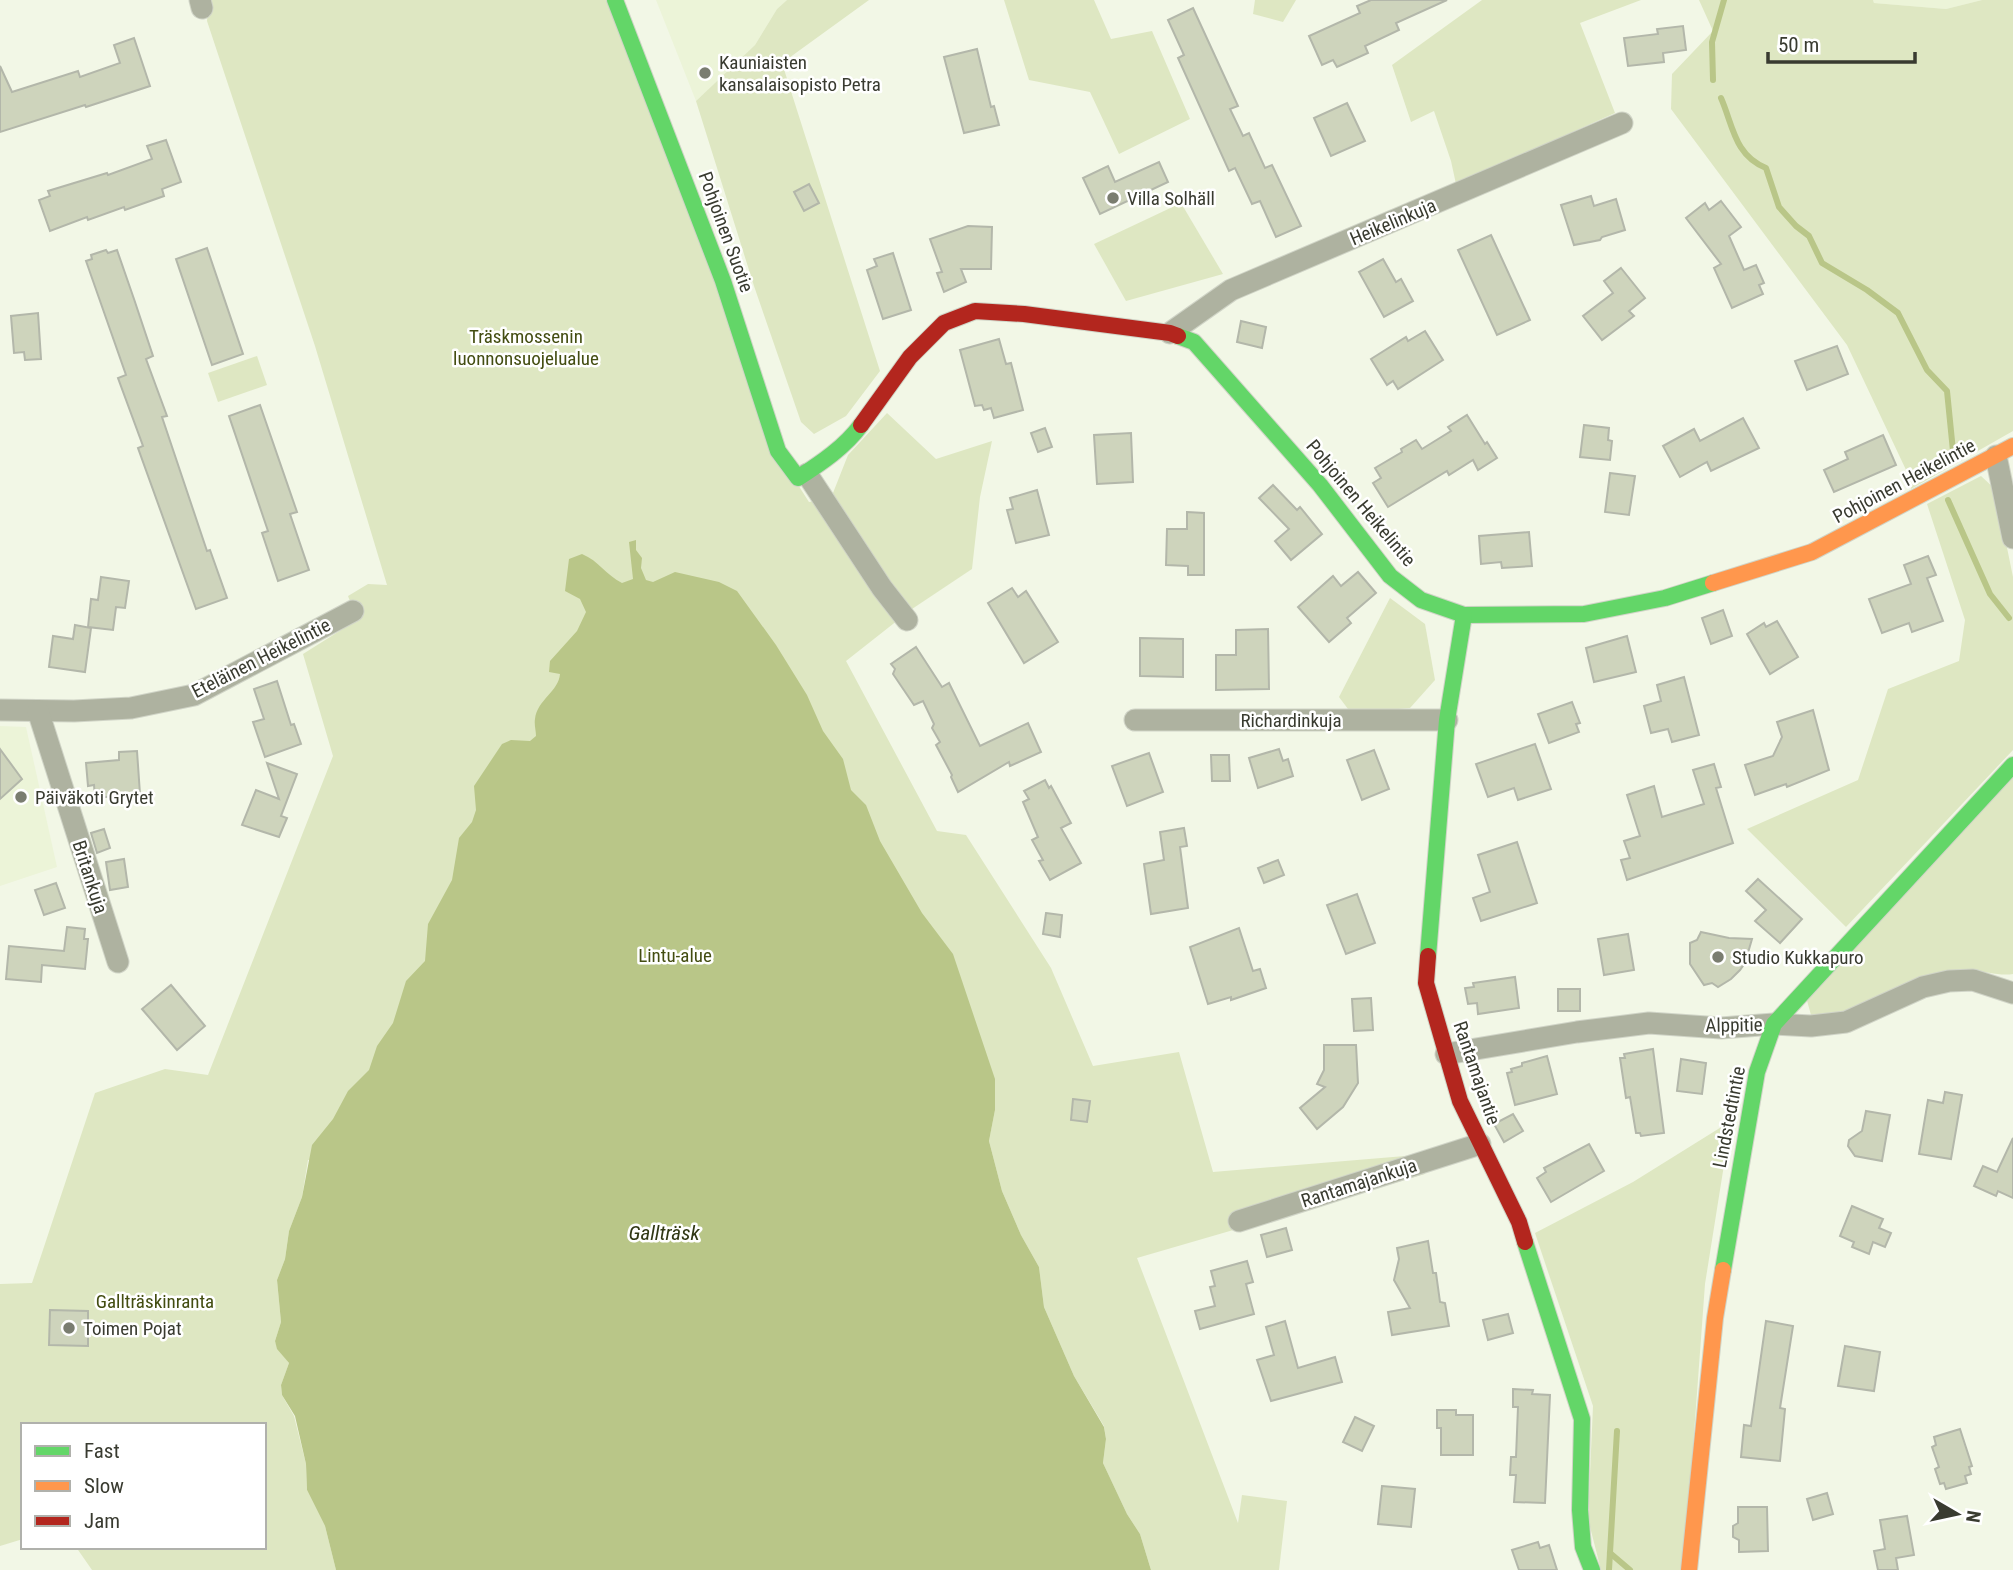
<svg xmlns="http://www.w3.org/2000/svg" width="2013" height="1570" viewBox="0 0 2013 1570" font-family="'Roboto Condensed',sans-serif">
	<style>
		.built { fill: #ecf4d8 }
		.green { fill: #dee7c2 }
		.water { fill: #b9c688 }
		.lines { fill: none; stroke-linecap: round; stroke-linejoin: round }
		.stream { stroke: #b9c688; stroke-width: 6 }
		.building { fill: #ced4bc; stroke: #b3b7aa; stroke-width: 2 }
		.street-casing { stroke: #d0d4c7; stroke-width: 23 }
		.fast-casing { stroke: #d0d4c7; stroke-width: 18 }
		.slow-casing { stroke: #d0d4c7; stroke-width: 18 }
		.jam-casing { stroke: #d0d4c7; stroke-width: 18 }
		.street { stroke: #aeb2a0; stroke-width: 21 }
		.fast { stroke: #63d668; stroke-width: 16 }
		.slow { stroke: #ff974d; stroke-width: 16 }
		.jam { stroke: #b3261e; stroke-width: 16 }
		.poi-dot { fill: #7a7d70; stroke: #fff; stroke-width: 2.5 }
		.labels { text-anchor: middle; dominant-baseline: central; stroke-width: 5; stroke-linejoin: round; paint-order: stroke }
		.poi-label { font-size: 19px; fill: #393b30; stroke: #fff; text-anchor: start }
		.street-label { font-size: 19px; fill: #393b30; stroke: #fff }
		.park-label { font-size: 19px; fill: #434d11; stroke: #fff }
		.water-label { font-size: 21px; font-style: italic; fill: #303714; stroke: #fff }
	</style>
	<rect width="100%" height="100%" fill="#f2f7e6"/>
	<!-- built -->
	<g class="built">
		<polygon points="656,0 787,0 777,9 755,45 696,101"/>
		<polygon points="1873,0 1982,0 1946,9 1874,3"/>
		<polygon points="0,726 26,727 57,867 0,886"/>
	</g>
	<!-- green -->
	<g class="green">
		<polygon points="209,0 610,0 800,488 809,502 831,498 848,455 887,413 936,459 992,441 980,497 972,569 912,609 846,661 937,831 966,835 1051,968 1093,1066 1179,1052 1213,1172 1417,1155 1425,1174 1137,1258 1238,1523 1242,1495 1287,1501 1279,1570 1151,1570 1140,1534 1127,1514 1103,1463 1106,1439 1104,1426 1074,1376 1044,1307 1039,1267 1021,1235 1002,1191 989,1141 995,1110 308,1160 302,1197 289,1231 285,1259 277,1280 281,1322 275,1341 278,1349 289,1363 281,1385 282,1395 294,1416 306,1464 307,1490 325,1526 336,1570 92,1570 76,1547 264,1547 264,1425 23,1425 23,1539 0,1546 0,1284 32,1283 95,1093 165,1069 208,1075 333,756 303,654 357,620 348,596 368,584 387,585 315,346 207,21"/>
		<polygon points="787,0 869,0 782,63 880,371 846,416 814,434 801,422 754,286 696,101 755,45 777,9"/>
		<polygon points="1004,0 1094,0 1111,39 1152,31 1190,119 1119,154 1090,92 1029,80"/>
		<polygon points="1255,0 1296,0 1283,22 1253,14"/>
		<polygon points="1482,0 1641,0 1580,23 1615,113 1456,184 1451,161 1434,111 1411,122 1392,65"/>
		<polygon points="1699,0 1873,0 1874,3 1946,9 1982,0 2013,0 2013,431 1911,489 1907,472 1847,345 1671,109 1672,74 1713,31"/>
		<polygon points="1181,203 1223,274 1126,301 1094,244"/>
		<polygon points="257,356 267,385 218,402 208,373"/>
		<polygon points="1981,476 1995,489 2013,577 2013,750 1846,927 1747,829 1858,780 1888,689 1959,661 1965,620 1927,504"/>
		<polygon points="1390,598 1425,624 1435,680 1410,708 1351,713 1339,697"/>
		<path d="M2013,776V974C1997,977 1979,968 1964,972C1912,985 1866,1014 1811,1015L1806,997Z"/>
		<polygon points="1731,1121 1705,1284 1684,1570 1601,1570 1588,1519 1593,1406 1535,1233 1633,1182"/>
	</g>
	<!-- water -->
	<path class="water" d="M636,540V550L642,558L641,568L646,580L653,582L675,572L719,582L737,591L776,645L807,695L823,731L843,759L851,790L866,805L880,841L922,913L953,954L995,1079V1110L989,1141L1002,1191L1021,1235L1039,1267L1044,1307L1074,1376L1104,1427L1106,1439L1103,1463L1127,1514L1140,1534L1151,1570H336L325,1526L307,1490L306,1464L295,1416L282,1395L281,1385L289,1363L277,1349L275,1341L281,1322L277,1280L285,1259L289,1231L302,1197L312,1145L333,1119L348,1091L369,1070L377,1046L393,1023L406,981L425,961L428,924L452,880L459,838L472,822L476,810L474,786L502,744L511,740L530,741L536,736C536,731 534,724 535,719C537,700 559,691 560,674L549,672L550,661L577,631L586,612L580,599L565,591L569,559L582,554C599,561 606,575 622,583L633,579L629,542Z"/>
	<g class="lines">
		<!-- stream -->
		<g class="stream">
			<polyline points="1713,80 1712,42 1724,0"/>
			<path d="M1721,98C1733,125 1734,155 1766,168L1779,207L1796,226L1809,236L1822,263L1867,290L1898,313L1927,370L1947,391L1953,451L1946,465"/>
			<polyline points="1948,500 1990,594 2009,618"/>
			<polyline points="1610,1553 1630,1570"/>
			<polyline points="1609,1570 1617,1431"/>
		</g>
	</g>
	<!-- building -->
	<g class="building">
		<polygon points="1371,0 1447,0 1396,23 1399,30 1365,46 1368,53 1337,67 1333,60 1322,65 1309,36 1360,13 1357,6"/>
		<polygon points="1193,8 1238,106 1230,109 1243,136 1249,133 1265,168 1272,165 1301,226 1276,237 1260,201 1252,204 1235,168 1229,171 1178,58 1184,55 1168,20"/>
		<polygon points="1683,26 1686,50 1663,53 1664,62 1628,66 1624,38 1658,34 1657,29"/>
		<polygon points="134,38 150,86 86,107 85,105 0,132 0,66 12,92 78,71 80,77 120,63 114,45"/>
		<polygon points="977,49 991,107 994,106 999,125 964,133 944,57"/>
		<polygon points="1347,103 1365,141 1331,156 1314,118"/>
		<polygon points="166,140 181,182 162,189 164,196 125,210 124,207 88,220 87,217 50,231 39,200 50,196 48,191 107,173 108,175 152,159 147,146"/>
		<polygon points="1159,162 1168,182 1100,214 1083,178 1108,166 1115,182"/>
		<polygon points="809,184 819,203 804,211 794,192"/>
		<polygon points="1591,196 1594,206 1616,199 1625,230 1602,237 1600,240 1574,245 1561,205"/>
		<polygon points="1721,201 1741,227 1729,236 1744,270 1756,265 1764,283 1759,285 1763,294 1732,308 1714,268 1721,264 1686,218 1705,203 1709,210"/>
		<polygon points="968,226 992,227 991,269 961,269 966,282 944,292 937,273 942,272 930,239"/>
		<polygon points="1491,235 1530,320 1497,335 1458,250"/>
		<polygon points="207,248 243,354 212,365 176,259"/>
		<polygon points="106,250 108,253 117,250 134,299 153,356 146,359 167,416 162,417 207,551 210,550 227,598 196,609 138,448 143,446 118,378 126,375 86,261 92,259 91,255"/>
		<polygon points="893,253 911,310 883,319 867,270 877,266 874,259"/>
		<polygon points="1383,259 1396,282 1401,279 1413,301 1384,317 1359,272"/>
		<polygon points="1621,268 1645,298 1629,311 1634,316 1602,340 1583,316 1613,293 1604,281"/>
		<polygon points="38,313 41,359 25,360 24,352 14,353 11,316"/>
		<polygon points="1241,321 1266,327 1262,348 1237,342"/>
		<polygon points="1425,331 1443,360 1398,389 1393,381 1387,385 1371,359 1406,337 1408,341"/>
		<polygon points="999,339 1006,364 1011,363 1023,410 994,418 991,408 984,410 982,405 975,406 960,350"/>
		<polygon points="1837,346 1848,374 1807,390 1795,361"/>
		<polygon points="260,405 297,512 290,514 309,570 278,581 262,533 268,531 229,416"/>
		<polygon points="1467,415 1485,444 1487,442 1497,458 1478,470 1473,460 1449,475 1447,471 1388,507 1373,483 1381,478 1375,468 1402,452 1401,449 1416,440 1422,449 1451,431 1448,427"/>
		<polygon points="1743,418 1759,448 1711,471 1707,462 1680,477 1663,446 1694,429 1700,441"/>
		<polygon points="1584,425 1609,428 1608,440 1612,441 1610,460 1580,457"/>
		<polygon points="1045,428 1052,447 1038,452 1031,433"/>
		<polygon points="1131,433 1133,482 1097,484 1094,435"/>
		<polygon points="1883,435 1896,465 1834,492 1824,470 1848,459 1845,452"/>
		<polygon points="1610,473 1635,476 1629,515 1605,512"/>
		<polygon points="1273,485 1297,510 1300,507 1322,534 1291,560 1275,541 1289,529 1259,498"/>
		<polygon points="1037,490 1049,535 1016,543 1007,510 1013,509 1010,498"/>
		<polygon points="1187,512 1204,513 1204,575 1188,575 1188,566 1166,565 1167,529 1187,529"/>
		<polygon points="1529,532 1532,566 1502,568 1501,562 1481,564 1479,536"/>
		<polygon points="1928,556 1936,575 1927,578 1943,621 1912,632 1909,623 1882,633 1869,599 1911,584 1904,565"/>
		<polygon points="1358,572 1376,593 1347,618 1351,623 1329,642 1298,607 1333,576 1341,586"/>
		<polygon points="101,577 129,581 125,608 116,607 113,630 88,627 91,599 98,600"/>
		<polygon points="1012,588 1018,597 1026,591 1058,642 1024,663 988,603"/>
		<polygon points="1723,610 1732,636 1711,644 1702,618"/>
		<polygon points="1777,621 1798,657 1770,674 1747,634 1764,623 1766,627"/>
		<polygon points="75,625 91,628 85,672 49,667 53,636 73,639"/>
		<polygon points="1268,629 1269,689 1216,690 1216,655 1236,655 1236,630"/>
		<polygon points="1627,636 1636,672 1594,682 1586,648"/>
		<polygon points="1140,638 1183,639 1183,677 1140,676"/>
		<polygon points="916,647 942,687 949,683 980,746 1028,723 1041,752 1010,766 1009,762 958,792 951,777 952,775 936,745 940,742 932,728 934,724 923,701 914,705 893,674 895,669 891,664"/>
		<polygon points="1684,677 1699,735 1672,742 1668,729 1651,733 1644,706 1661,701 1657,685"/>
		<polygon points="277,681 291,725 294,724 301,744 265,757 253,722 264,719 254,689"/>
		<polygon points="1572,702 1580,723 1576,724 1579,732 1549,743 1538,714"/>
		<polygon points="1813,710 1829,770 1787,787 1786,784 1755,795 1745,765 1773,756 1782,737 1777,722"/>
		<polygon points="1535,744 1551,789 1518,800 1514,788 1488,797 1476,764"/>
		<polygon points="0,749 22,779 0,799"/>
		<polygon points="1279,749 1283,761 1288,759 1293,776 1258,788 1249,758"/>
		<polygon points="1374,750 1389,789 1362,800 1347,760"/>
		<polygon points="137,751 140,794 95,798 94,785 88,786 86,763 119,760 119,752"/>
		<polygon points="1149,753 1163,792 1127,806 1112,766"/>
		<polygon points="1211,755 1229,755 1230,781 1212,781"/>
		<polygon points="267,763 297,774 281,816 287,818 279,837 242,825 256,790 279,799"/>
		<polygon points="1714,764 1721,787 1716,788 1733,843 1627,880 1621,860 1630,858 1624,841 1640,836 1627,795 1654,786 1662,817 1704,804 1693,770"/>
		<polygon points="1045,780 1049,788 1051,786 1071,823 1061,828 1081,863 1050,880 1039,861 1043,860 1032,840 1038,837 1023,802 1029,799 1024,791"/>
		<polygon points="1184,828 1187,846 1180,847 1188,908 1151,914 1144,864 1164,860 1160,832"/>
		<polygon points="104,829 110,848 97,853 91,833"/>
		<polygon points="1517,842 1537,903 1481,921 1473,898 1490,892 1478,855"/>
		<polygon points="124,859 128,887 110,890 106,862"/>
		<polygon points="1278,860 1284,875 1264,883 1258,868"/>
		<polygon points="1758,879 1802,919 1780,943 1755,921 1766,910 1746,891"/>
		<polygon points="56,883 65,908 44,915 35,890"/>
		<polygon points="1357,894 1375,943 1346,954 1327,905"/>
		<polygon points="1046,913 1062,915 1060,937 1043,934"/>
		<polygon points="67,927 85,929 84,939 88,939 85,969 42,965 41,982 6,979 9,946 64,951"/>
		<polygon points="1239,928 1253,971 1260,969 1266,988 1231,1000 1231,997 1208,1004 1190,947"/>
		<polygon points="1701,932 1729,938 1752,939 1745,963 1740,970 1731,979 1718,987 1712,983 1704,985 1690,964 1690,943 1697,940"/>
		<polygon points="1628,934 1634,970 1604,975 1598,939"/>
		<polygon points="1515,977 1519,1008 1478,1014 1477,1003 1468,1004 1465,988 1474,987 1473,983"/>
		<polygon points="171,985 205,1026 177,1050 142,1009"/>
		<rect x="1558" y="989" width="22" height="22"/>
		<polygon points="1371,998 1373,1030 1354,1031 1352,999"/>
		<polygon points="1324,1045 1356,1045 1358,1083 1343,1107 1317,1129 1300,1108 1325,1087 1317,1084 1324,1070"/>
		<polygon points="1653,1049 1664,1133 1641,1136 1640,1133 1636,1133 1630,1097 1626,1098 1620,1058 1625,1058 1624,1054"/>
		<polygon points="1547,1056 1557,1094 1515,1105 1507,1073 1512,1072 1511,1069 1522,1066 1522,1063"/>
		<polygon points="1681,1059 1706,1063 1702,1094 1677,1091"/>
		<polygon points="1945,1092 1962,1095 1951,1159 1919,1154 1928,1100 1943,1103"/>
		<polygon points="1073,1099 1090,1101 1087,1122 1071,1120"/>
		<polygon points="1866,1111 1890,1115 1882,1161 1855,1156 1848,1146 1849,1140 1862,1131"/>
		<polygon points="1513,1114 1523,1131 1504,1142 1494,1124"/>
		<polygon points="2013,1138 2013,1198 1998,1191 1996,1196 1974,1186 1983,1166 1997,1172"/>
		<polygon points="1589,1144 1604,1171 1551,1202 1537,1178 1546,1172 1544,1168"/>
		<polygon points="1852,1206 1883,1219 1879,1228 1891,1233 1885,1247 1873,1242 1869,1254 1852,1247 1854,1242 1840,1236"/>
		<polygon points="1286,1228 1292,1250 1267,1257 1261,1235"/>
		<polygon points="1428,1241 1433,1273 1436,1273 1440,1302 1445,1303 1449,1326 1392,1335 1388,1312 1410,1308 1394,1280 1399,1259 1397,1248"/>
		<polygon points="1247,1261 1253,1282 1246,1284 1254,1314 1200,1329 1195,1311 1215,1306 1210,1287 1215,1286 1211,1271"/>
		<polygon points="50,1310 88,1311 88,1346 49,1345"/>
		<polygon points="1508,1314 1513,1333 1488,1340 1483,1320"/>
		<polygon points="1285,1321 1298,1368 1335,1357 1342,1382 1271,1401 1257,1360 1274,1355 1266,1327"/>
		<polygon points="1766,1321 1793,1326 1780,1408 1785,1409 1780,1461 1741,1457 1744,1425 1751,1426"/>
		<polygon points="1845,1346 1880,1352 1874,1391 1838,1386"/>
		<polygon points="1513,1389 1533,1390 1532,1394 1550,1395 1545,1503 1514,1502 1516,1475 1510,1475 1511,1457 1516,1457 1518,1407 1513,1407"/>
		<polygon points="1437,1410 1456,1410 1456,1415 1473,1415 1473,1455 1441,1455 1441,1428 1437,1428"/>
		<polygon points="1355,1417 1374,1426 1362,1451 1343,1442"/>
		<polygon points="1960,1429 1972,1466 1969,1467 1971,1474 1965,1476 1967,1483 1946,1489 1944,1483 1940,1484 1935,1469 1939,1467 1932,1447 1936,1445 1934,1437"/>
		<polygon points="1382,1486 1415,1489 1411,1527 1378,1524"/>
		<polygon points="1827,1493 1833,1514 1813,1520 1807,1499"/>
		<polygon points="1738,1507 1767,1507 1768,1551 1739,1552 1739,1540 1733,1537 1733,1526 1738,1523"/>
		<polygon points="1907,1516 1914,1555 1896,1558 1898,1570 1878,1570 1874,1551 1885,1549 1880,1520"/>
		<polygon points="1538,1542 1540,1548 1549,1545 1557,1570 1519,1570 1512,1550"/>
	</g>
	<g class="lines">
		<!-- street casing -->
		<g class="street-casing">
			<g id="street">
				<polyline points="200,0 202,8"/>
				<polyline points="1170,333 1231,290 1622,123"/>
				<polyline points="1996,456 2013,538"/>
				<polyline points="807,474 882,588 907,620"/>
				<polyline points="0,710 74,711 131,708 194,695 353,611"/>
				<polyline points="38,711 118,962"/>
				<polyline points="1135,720 1447,720"/>
				<polyline points="1446,1054 1577,1032 1649,1023 1721,1028 1774,1024 1811,1026 1846,1022 1923,987 1949,981 1973,980 2013,993"/>
				<polyline points="1239,1221 1480,1144"/>
			</g>
		</g>
		<!-- fast casing -->
		<g class="fast-casing">
			<g id="fast">
				<path d="M615,0L723,281L778,451L798,478C821,463 845,447 861,425"/>
				<polyline points="1178,336 1194,342 1320,485 1390,576 1421,600 1464,615 1584,614 1665,598 1713,583"/>
				<polyline points="1428,956 1447,720 1464,615"/>
				<polyline points="1525,1242 1582,1419 1580,1510 1583,1547 1592,1570"/>
				<polyline points="1723,1270 1757,1072 1774,1024 2013,765"/>
			</g>
		</g>
		<!-- slow casing -->
		<g class="slow-casing">
			<g id="slow">
				<polyline points="1713,583 1812,552 2013,446"/>
				<polyline points="1689,1570 1715,1318 1723,1270"/>
			</g>
		</g>
		<!-- jam casing -->
		<g class="jam-casing">
			<g id="jam">
				<polyline points="861,425 910,357 944,323 975,311 1024,314 1170,333 1178,336"/>
				<polyline points="1428,956 1426,983 1460,1101 1519,1222 1525,1242"/>
			</g>
		</g>
		<!-- street -->
		<use href="#street" class="street"/>
		<!-- fast -->
		<use href="#fast" class="fast"/>
		<!-- slow -->
		<use href="#slow" class="slow"/>
		<!-- jam -->
		<use href="#jam" class="jam"/>
	</g>
	<!-- markers -->
	<g class="poi-dot">
		<circle cx="705" cy="73" r="7"/>
		<circle cx="1113" cy="198" r="7"/>
		<circle cx="21" cy="797" r="7"/>
		<circle cx="1718" cy="957" r="7"/>
		<circle cx="69" cy="1328" r="7"/>
	</g>
	<g class="labels">
		<!-- poi labels -->
		<g class="poi-label">
			<text x="719" y="62">Kauniaisten<tspan x="719" dy="22">kansalaisopisto Petra</tspan></text>
			<text x="1127" y="198">Villa Solhäll</text>
			<text x="35" y="797">Päiväkoti Grytet</text>
			<text x="1732" y="957">Studio Kukkapuro</text>
			<text x="83" y="1328">Toimen Pojat</text>
		</g>
		<!-- street labels -->
		<g class="street-label">
			<text transform="translate(1393 222) rotate(-23)">Heikelinkuja</text>
			<text transform="translate(726 232) rotate(70)">Pohjoinen Suotie</text>
			<text transform="translate(1904 481) rotate(-28)">Pohjoinen Heikelintie</text>
			<text transform="translate(1361 503) rotate(50)">Pohjoinen Heikelintie</text>
			<text transform="translate(261 658) rotate(-27)">Eteläinen Heikelintie</text>
			<text x="1291" y="720">Richardinkuja</text>
			<text transform="translate(90 877) rotate(72)">Britankuja</text>
			<text transform="translate(1734 1025) rotate(-1)">Alppitie</text>
			<text transform="translate(1477 1073) rotate(71)">Rantamajantie</text>
			<text transform="translate(1729 1117) rotate(-79)">Lindstedtintie</text>
			<text transform="translate(1359 1183) rotate(-18)">Rantamajankuja</text>
		</g>
		<!-- park labels -->
		<g class="park-label">
			<text x="526" y="336">Träskmossenin<tspan x="526" dy="22">luonnonsuojelualue</tspan></text>
			<text x="675" y="955">Lintu-alue</text>
			<text x="155" y="1301">Gallträskinranta</text>
		</g>
		<!-- water labels -->
		<g class="water-label">
			<text x="664" y="1233">Gallträsk</text>
		</g>
	</g>
	<!-- legend -->
	<rect x="21" y="1423" width="245" height="126" fill="#ffffff" stroke="#b0b1ac" stroke-width="2"/>
	<rect x="35" y="1446" width="35" height="10" fill="#63d668" stroke="#b0b1ac" stroke-width="2"/>
	<text x="84" y="1458" font-size="21" fill="#393b30">Fast</text>
	<rect x="35" y="1481" width="35" height="10" fill="#ff974d" stroke="#b0b1ac" stroke-width="2"/>
	<text x="84" y="1493" font-size="21" fill="#393b30">Slow</text>
	<rect x="35" y="1516" width="35" height="10" fill="#b3261e" stroke="#b0b1ac" stroke-width="2"/>
	<text x="84" y="1528" font-size="21" fill="#393b30">Jam</text>
	<!-- north arrow -->
	<g transform="translate(1957 1514) rotate(99)" stroke="#ffffff" stroke-width="5" paint-order="stroke">
	<path d="M0-5L12 26L0 18L-12 26Z" fill="#393b30"/>
	<text y="-10" font-size="19" font-weight="bold" text-anchor="middle" fill="#393b30">N</text>
	</g>
	<!-- scale -->
	<path d="M1768 52v10h147v-10" fill="none" stroke="#393b30" stroke-width="3.5"/>
	<text x="1778" y="52" font-size="21" fill="#393b30" stroke="#ffffff" stroke-width="5" paint-order="stroke">50 m</text>
</svg>
